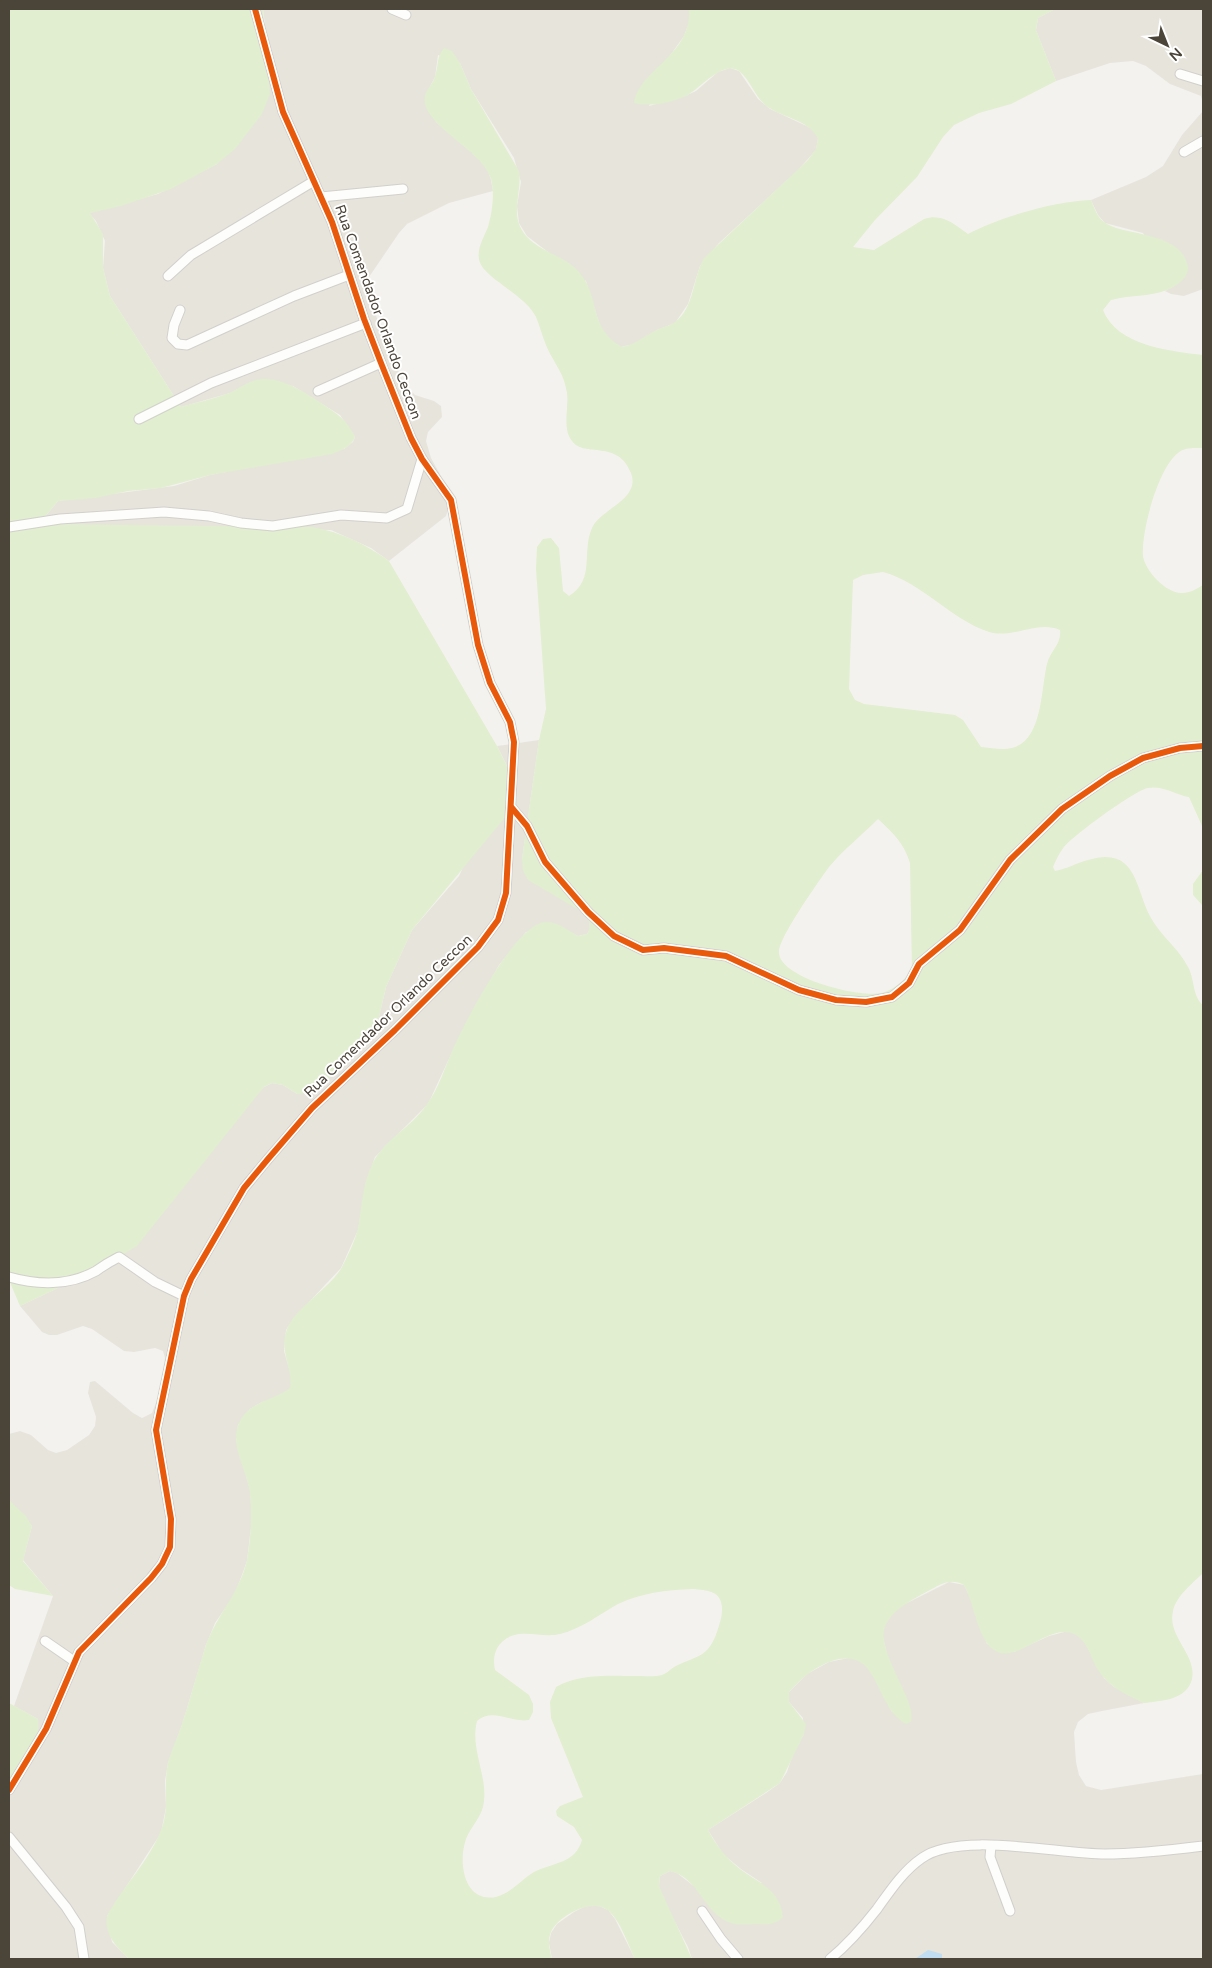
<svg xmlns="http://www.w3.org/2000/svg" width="1212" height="1968" viewBox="0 0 1212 1968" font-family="'Varela Round',sans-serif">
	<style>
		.residential { fill: #e7e4dc }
		.green { fill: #e1eecf; fill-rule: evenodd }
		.water { fill: #c0ddf1 }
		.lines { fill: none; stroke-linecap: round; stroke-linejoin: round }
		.street-casing { stroke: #d2d0cb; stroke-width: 11 }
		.street { stroke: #fdfdfc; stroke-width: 9 }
		.cycleway-casing { stroke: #fff; stroke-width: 9 }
		.cycleway { stroke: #e8590c; stroke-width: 6 }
		.labels { text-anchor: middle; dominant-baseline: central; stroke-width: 4; stroke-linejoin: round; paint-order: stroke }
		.street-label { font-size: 14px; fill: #4b4439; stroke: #fff }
	</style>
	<rect width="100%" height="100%" fill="#f4f2ee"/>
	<!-- residential -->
	<g class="residential">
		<polygon points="263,9 689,9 690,20 684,36 669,57 649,106 685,96 696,91 718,72 730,68 739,71 758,99 770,109 813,129 818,138 816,150 798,170 719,243 700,266 688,304 675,323 657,330 634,344 621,347 609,340 601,329 586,281 527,236 519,223 517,206 521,182 514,158 471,89 460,63 438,55 435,77 425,96 436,122 486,165 491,180 493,191 449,203 407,224 399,233 367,280 372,306 402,380 415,395 434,401 441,406 442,417 428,432 426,441 431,458 448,489 451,501 446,516 389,561 371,548 331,530 39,524 58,501 174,486 210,475 344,449 353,442 355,437 340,415 293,386 251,382 230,393 181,407 110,296 103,268 105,241 96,221 89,213 158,194 217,164 270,66"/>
		<polygon points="1055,9 1203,9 1203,104 1201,96 1170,84 1146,66 1133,61 1110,63 1056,81 1036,30 1038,18"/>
		<polygon points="1203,111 1203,289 1184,296 1171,294 1165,291 1174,286 1143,233 1105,223 1098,215 1091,200 1146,177 1163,166 1182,135"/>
		<polygon points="539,740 522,859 567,901 584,913 589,919 590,929 587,934 578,936 557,925 526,932 499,965 460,1035 428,1104 375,1157 366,1182 358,1230 341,1268 293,1319 286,1330 284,1351 292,1379 291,1388 280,1396 260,1403 250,1409 238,1425 236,1440 250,1490 252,1518 247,1561 235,1594 215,1623 206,1645 182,1725 168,1763 165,1781 166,1807 161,1833 107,1916 112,1942 129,1959 9,1959 9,1785 38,1719 14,1706 53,1596 23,1560 32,1526 9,1500 9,1434 20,1431 31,1435 48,1450 56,1453 67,1450 89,1435 95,1426 96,1417 88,1393 90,1382 95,1381 133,1413 142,1418 152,1413 159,1395 165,1358 163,1351 155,1348 134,1352 124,1351 92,1329 83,1326 57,1335 49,1335 42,1332 20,1306 102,1267 264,1087 272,1083 283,1085 297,1094 320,1087 364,1041 379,1017 386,987 412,930 459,876 510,772 497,746"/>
		<polygon points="949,1582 964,1585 969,1595 987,1644 1014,1652 1049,1636 1068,1631 1078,1635 1085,1643 1104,1678 1114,1687 1144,1703 1102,1711 1088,1714 1078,1722 1074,1732 1076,1762 1079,1775 1086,1786 1101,1790 1203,1774 1203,1959 692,1959 688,1947 663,1899 659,1886 660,1876 670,1871 677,1873 695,1887 762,1883 741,1869 723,1854 708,1830 766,1793 780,1783 787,1772 793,1754 804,1734 803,1718 789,1702 789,1692 807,1674 829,1662 853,1657 862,1661 872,1673 892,1712 887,1654 882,1633 884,1626 893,1613 903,1605"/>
		<polygon points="597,1905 608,1910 615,1919 635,1959 552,1959 549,1943 551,1933 557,1924 574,1912 586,1906"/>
	</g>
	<!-- green -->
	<g class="green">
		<path d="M9,9H263L270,94L262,114L235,149L217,164L171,189L121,206L90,213L103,234V268L110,296L181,407C197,402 214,399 229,393C236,390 243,385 250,382C274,372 301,390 321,403C336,413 348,420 355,437C351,447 342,450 332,454L210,475L161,488L128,491L96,498L58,501L39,524L312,527C341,532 365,544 389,561L497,746L510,772L513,808L412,930L386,987L379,1017L364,1041L330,1077L311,1093L297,1094L283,1085L272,1083L264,1087L137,1246L102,1267L20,1306L9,1280Z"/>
		<path d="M689,9H1055L1038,18L1036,30L1056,81L1011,104L979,113L954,125L943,137L917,177L875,220L853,247L874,250L924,219C942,213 954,224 968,234C1000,217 1055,201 1091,200C1094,207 1097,217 1104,222C1123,237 1182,230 1188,267C1189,278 1176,286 1167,290C1150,297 1128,295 1111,300L1103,310C1117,346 1170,351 1203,355V448C1194,448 1185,447 1178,453C1158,468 1141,532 1143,556C1145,571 1167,594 1182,593C1191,593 1196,589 1203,585V828L1189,797C1176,795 1162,785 1148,788C1135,790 1074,835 1064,847C1059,853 1056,860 1053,867L1055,871C1067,869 1076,863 1088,860C1138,845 1135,890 1151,918C1161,936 1179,949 1188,967C1195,979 1192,996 1203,1005V1573C1193,1583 1176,1596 1173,1611C1167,1637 1197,1654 1192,1679C1187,1700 1161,1701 1144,1703C1126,1695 1109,1687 1098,1670C1091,1659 1088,1642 1076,1635C1051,1620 1016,1666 994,1650C977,1639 974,1602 964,1585C951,1577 939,1585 928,1591C869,1622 878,1635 903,1689C908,1700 913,1710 911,1722L906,1724C873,1706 881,1646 832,1661C816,1666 800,1679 789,1692V1702L806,1724L804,1734L780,1783L708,1830C716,1845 726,1858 740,1869C760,1884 780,1889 783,1917C777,1924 768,1925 758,1924C748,1924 737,1926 728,1922C703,1911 698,1877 670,1871L660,1876L659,1886L692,1959H635C628,1945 620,1918 606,1909C590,1899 558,1916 551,1932C547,1941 550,1951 552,1959H129C116,1946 104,1935 107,1916C122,1887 149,1862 161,1830C170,1809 163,1786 168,1763C171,1750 178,1737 182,1724C191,1698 197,1671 206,1645C217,1615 240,1592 247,1560C251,1537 252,1516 250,1493C247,1470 229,1446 239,1423C248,1402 274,1400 290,1388C293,1369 280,1352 286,1332C293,1308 329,1290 342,1267C348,1255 355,1241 358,1228C362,1208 362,1188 370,1169C381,1140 411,1129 427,1104C439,1088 445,1067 453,1049C465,1022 516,921 547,922C558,922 569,931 578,936L587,934C592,926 589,920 584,913L528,880L523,871L522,859L539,740L546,709L536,569L537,547L543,539L551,538L559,548L563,591L569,596C596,579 581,553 592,528C600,509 641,500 631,473C618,439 584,458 572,441C562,429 569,407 567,393C564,372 554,364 546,345C542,336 540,326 536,317C525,294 481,277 479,259C477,248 484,237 488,227C492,213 495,194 491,179C482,149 419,124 425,96C426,89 434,83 435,76C439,65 436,57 444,48L452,51L460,63L471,89L519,171C522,188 513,207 519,224C530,252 563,252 580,273C601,299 588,328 622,347C636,344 644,336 657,330C662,327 670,326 675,322C694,309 693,277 704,258L808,160L816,149L818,138C807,120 788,119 771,109C755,100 752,81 739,71C722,60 700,89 686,96C670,103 652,107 634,103C640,68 692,56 689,9ZM883,572C923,583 950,619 989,632C1014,639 1037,620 1060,630C1062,644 1050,651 1047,664C1041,687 1043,737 1015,747C1005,751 992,748 981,747L963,720L955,715L864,704L855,700L849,689L853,580L863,575ZM878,819C893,833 904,843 910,863L912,972C904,979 896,988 885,992C864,1000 778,978 779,952C779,937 819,881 829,867C843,850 862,835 878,819ZM692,1589C703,1590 718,1590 721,1602C724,1613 720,1622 717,1632C708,1657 699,1655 678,1665C672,1667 668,1673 662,1675C655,1677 645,1676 639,1676C612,1676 579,1673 556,1687L550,1702L551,1718L583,1797L560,1806L556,1811L557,1816L574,1827L582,1840C575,1864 554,1862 534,1872C522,1879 510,1894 496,1897C463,1903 458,1861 466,1839C471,1826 483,1816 484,1801C487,1774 470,1748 477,1721C493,1707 510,1723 529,1720L533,1712V1704L529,1695L495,1670C492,1655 496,1643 511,1636C526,1630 544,1638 560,1634C581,1629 600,1614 618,1604C641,1593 666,1590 692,1589Z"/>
		<polygon points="1203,870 1203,906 1193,895 1193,884"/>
		<polygon points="9,1500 26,1516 32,1526 23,1561 53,1596 15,1589 9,1585"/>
		<path d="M9,1703L38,1719C42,1743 21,1766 9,1785Z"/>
	</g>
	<!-- water -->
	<polygon class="water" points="928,1950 942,1954 942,1959 915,1959"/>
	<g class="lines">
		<!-- street casing -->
		<g class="street-casing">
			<g id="street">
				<polyline points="392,9 406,15"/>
				<polyline points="1180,74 1203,81"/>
				<polyline points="1184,152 1203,141"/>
				<polyline points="321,197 403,189"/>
				<polyline points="168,276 191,255 314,181"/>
				<polyline points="180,310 174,325 172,338 178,344 187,345 294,296 349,275"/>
				<polyline points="318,391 381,363"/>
				<polyline points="139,419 211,383 366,323"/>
				<polyline points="9,527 60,519 164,512 209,516 241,523 273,526 341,515 387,518 407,509 422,459"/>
				<polyline points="512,808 527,826 545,862 588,912 614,936 643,950 664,948 726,956 799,990 836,1000 866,1002 892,997 909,983 919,964 960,930 1010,860 1062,809 1110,776 1143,758 1180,748 1203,746"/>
				<path d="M9,1277C37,1285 69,1286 96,1271C103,1266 111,1261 119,1257L155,1282L184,1296"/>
				<polyline points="45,1641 74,1661"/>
				<polyline points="9,1790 46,1729 79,1652 151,1578 162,1564 170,1547 171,1519 156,1430 184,1296 191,1279 244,1188 268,1159 312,1108 395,1030 478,947 498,920 506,893 514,742 510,722 490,683 478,645 451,500 422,459 411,438 381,363 364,319 332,222 283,112 255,9"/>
				<polyline points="9,1837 66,1907 79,1927 84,1959"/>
				<polyline points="991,1846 990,1857 1010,1911"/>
				<polyline points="702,1911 721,1939 738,1959"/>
				<path d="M830,1959C847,1945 863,1927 877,1909C890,1891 903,1871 922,1858C959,1831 1058,1854 1105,1854C1137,1854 1171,1850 1203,1846"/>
			</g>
		</g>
		<!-- street -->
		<use href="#street" class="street"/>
		<!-- cycleway casing -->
		<g class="cycleway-casing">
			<g id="cycleway">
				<polyline points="512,808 527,826 545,862 588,912 614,936 643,950 664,948 726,956 799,990 836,1000 866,1002 892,997 909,983 919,964 960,930 1010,860 1062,809 1110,776 1143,758 1180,748 1203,746"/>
				<polyline points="9,1790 46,1729 79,1652 151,1578 162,1564 170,1547 171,1519 156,1430 184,1296 191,1279 244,1188 268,1159 312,1108 395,1030 478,947 498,920 506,893 514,742 510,722 490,683 478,645 451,500 422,459 411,438 381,363 364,319 332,222 283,112 255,9"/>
			</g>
		</g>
		<!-- cycleway -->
		<use href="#cycleway" class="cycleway"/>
	</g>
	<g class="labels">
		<!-- street labels -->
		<g class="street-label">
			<text transform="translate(378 312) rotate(70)">Rua Comendador Orlando Ceccon</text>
			<text transform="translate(388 1016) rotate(-44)">Rua Comendador Orlando Ceccon</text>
		</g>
	</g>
	<!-- border -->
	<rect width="1212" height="1968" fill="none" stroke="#4b4439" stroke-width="20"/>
	<!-- north arrow -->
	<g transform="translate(1167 45) rotate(137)" stroke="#ffffff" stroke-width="4" paint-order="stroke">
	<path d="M0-4L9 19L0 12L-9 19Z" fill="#4b4439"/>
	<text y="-8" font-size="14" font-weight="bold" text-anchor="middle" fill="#4b4439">N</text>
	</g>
</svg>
